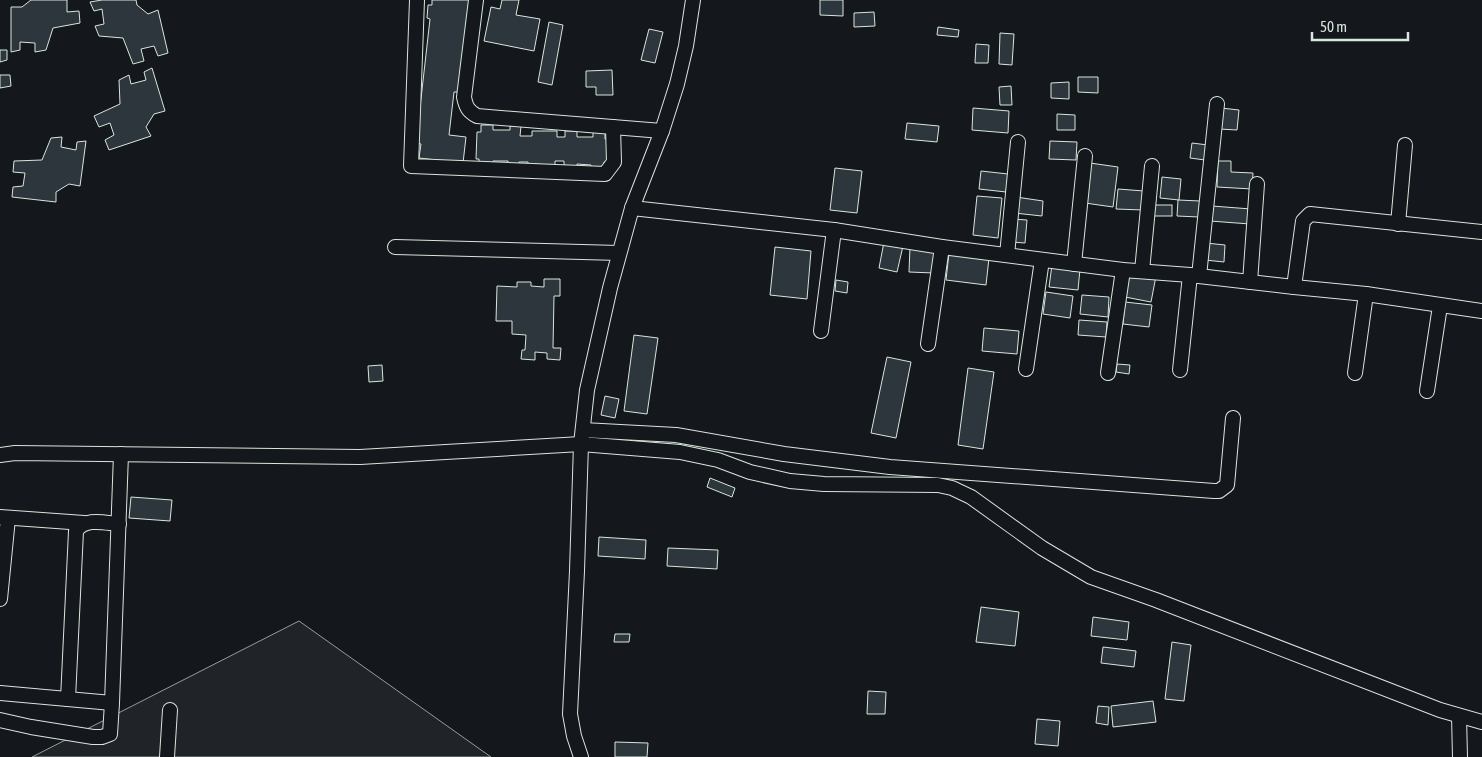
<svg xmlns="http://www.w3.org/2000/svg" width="1482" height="757" viewBox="0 0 1482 757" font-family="'Asap Condensed',sans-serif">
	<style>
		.green { fill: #202428; stroke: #939e99 }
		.building { fill: #2c363c; stroke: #d8e6dc }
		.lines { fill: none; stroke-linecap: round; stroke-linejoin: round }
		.minor-casing { stroke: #d8e6dc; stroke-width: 16 }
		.minor { stroke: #14181c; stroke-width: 14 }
	</style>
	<rect width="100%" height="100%" fill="#14181c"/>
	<!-- green -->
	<polygon class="green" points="299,621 491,757 32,757"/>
	<!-- building -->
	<g class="building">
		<polygon points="31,0 67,0 67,12 79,11 80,23 53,28 46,50 35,52 35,43 20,42 20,50 11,52 11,7 22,7"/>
		<polygon points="102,0 136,0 137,5 148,14 158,10 168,53 158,56 154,46 141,49 144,61 133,64 123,38 99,36 95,26 104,24 102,9 94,11 90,2"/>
		<polygon points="432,0 469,0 459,92 454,92 449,135 466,137 463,163 419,158 421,144 416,143 430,19 427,18 428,5 432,5"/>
		<polygon points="502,0 519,0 516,15 540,19 534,51 484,41 491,7 500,9"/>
		<polygon points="820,0 843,0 843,16 820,15"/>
		<polygon points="874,12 875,26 854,27 854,13"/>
		<polygon points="549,22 563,25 552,85 538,82"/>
		<polygon points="938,27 959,30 958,37 937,35"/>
		<polygon points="649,29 663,32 655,63 641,60"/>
		<polygon points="1000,33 1014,34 1012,65 999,64"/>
		<polygon points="976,44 989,45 988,63 975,63"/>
		<polygon points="0,50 7,50 7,60 0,62"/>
		<polygon points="152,68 165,111 154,114 146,127 151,136 109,150 105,140 114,135 110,123 99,127 94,116 120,104 119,80 129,75 131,84 146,80 144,72"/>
		<polygon points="612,70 613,95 596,95 596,87 586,87 586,71"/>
		<polygon points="0,75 10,75 11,86 0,88"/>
		<polygon points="1078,77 1098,77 1098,93 1078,92"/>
		<polygon points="1069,82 1069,99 1051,98 1051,83"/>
		<polygon points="1011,86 1012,105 1000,105 999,87"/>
		<polygon points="973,108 1009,111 1008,133 972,130"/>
		<polygon points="1221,108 1239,110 1237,130 1219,129"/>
		<polygon points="1057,114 1075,115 1075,130 1057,130"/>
		<polygon points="907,123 939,126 937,142 905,139"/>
		<polygon points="481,125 493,125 493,130 510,130 510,126 521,126 520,136 532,136 532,131 557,131 557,137 565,137 565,131 577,131 577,137 593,137 593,131 605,131 605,139 610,139 609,162 604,162 604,170 591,169 591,165 577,164 577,168 564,168 564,161 555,161 555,165 528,164 528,162 519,162 518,168 508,168 508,161 493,161 492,167 479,167 479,159 476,159 477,132 481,132"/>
		<polygon points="62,137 61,147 76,150 77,142 86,141 80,186 69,184 56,192 56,202 12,197 13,187 23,186 25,173 13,172 14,161 42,160 51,138"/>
		<polygon points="1050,141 1077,142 1076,160 1049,159"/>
		<polygon points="1192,143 1208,145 1205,160 1190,158"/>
		<polygon points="1218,161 1231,161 1231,172 1253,173 1252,189 1217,187"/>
		<polygon points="1090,163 1118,167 1113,207 1085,203"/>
		<polygon points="835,168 862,171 857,213 830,210"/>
		<polygon points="981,171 1008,174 1006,192 979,189"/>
		<polygon points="1162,177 1181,179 1179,200 1160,198"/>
		<polygon points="1118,189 1144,191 1143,210 1116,209"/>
		<polygon points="977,196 1002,198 998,238 973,235"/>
		<polygon points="1016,197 1043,201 1042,216 1014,213"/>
		<polygon points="1178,200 1200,201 1199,217 1177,216"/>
		<rect x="1153" y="205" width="19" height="11"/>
		<polygon points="1212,206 1251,209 1250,224 1210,221"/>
		<polygon points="1013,219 1027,220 1025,243 1011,242"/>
		<polygon points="884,242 903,246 897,272 879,268"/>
		<polygon points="1206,243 1225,245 1224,262 1205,260"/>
		<polygon points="775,247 811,251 807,299 770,295"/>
		<polygon points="910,247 936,248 934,273 909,272"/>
		<polygon points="949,253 989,258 986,285 946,280"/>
		<polygon points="1052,265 1080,269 1078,290 1049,287"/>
		<polygon points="1129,272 1156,276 1151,302 1125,297"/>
		<polygon points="544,279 560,279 560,296 554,296 553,348 561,348 560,360 547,359 547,353 535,352 535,360 521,359 522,350 525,350 526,335 512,334 512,321 496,321 497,286 517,287 517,282 531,282 531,286 544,287"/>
		<polygon points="836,280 848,282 847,293 835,291"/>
		<polygon points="1046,292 1073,296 1070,318 1043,314"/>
		<polygon points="1082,295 1109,297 1108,317 1080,314"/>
		<polygon points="1125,302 1152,305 1149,327 1123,324"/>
		<polygon points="1079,320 1107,322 1106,337 1078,335"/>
		<polygon points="984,328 1019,331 1017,354 982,351"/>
		<polygon points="634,335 658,338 647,414 624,411"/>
		<polygon points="887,357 911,362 896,438 871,433"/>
		<polygon points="1117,364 1130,365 1129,374 1116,372"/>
		<polygon points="382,365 383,381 369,382 368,366"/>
		<polygon points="968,368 994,372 983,449 958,445"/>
		<polygon points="605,396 619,399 615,418 601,415"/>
		<polygon points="710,478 735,488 732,497 707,487"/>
		<polygon points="131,497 172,500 170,521 129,518"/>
		<polygon points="599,537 646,540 645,559 598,556"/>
		<polygon points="668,548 718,550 717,569 667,566"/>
		<polygon points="981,607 1019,612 1015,646 976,642"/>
		<polygon points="1093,617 1129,622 1127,640 1091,636"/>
		<polygon points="615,634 630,634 629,642 614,642"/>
		<polygon points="1172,642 1191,645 1184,701 1165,699"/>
		<polygon points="1103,647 1136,651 1134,667 1101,663"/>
		<polygon points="868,691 886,692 885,714 867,714"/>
		<polygon points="1153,701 1156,722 1113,727 1111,706"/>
		<polygon points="1098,706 1109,707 1108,725 1096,723"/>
		<polygon points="1037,719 1060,721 1058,746 1035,744"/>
		<polygon points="615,742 648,743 647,757 615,757"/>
	</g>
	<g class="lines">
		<!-- minor casing -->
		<g class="minor-casing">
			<g id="minor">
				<polyline points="417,0 411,166 605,174 614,162 613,127"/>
				<path d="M476,0L464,97C466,107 468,111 477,116L662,131"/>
				<polyline points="632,208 834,230 942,247 1123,270 1190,275 1294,287 1303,221 1310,214 1482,232"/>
				<polyline points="1398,224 1405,145"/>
				<polyline points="395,247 619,253"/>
				<polyline points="1007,255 1018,142"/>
				<polyline points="1074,264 1085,156"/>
				<polyline points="1142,271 1152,166"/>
				<polyline points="1199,276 1217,104"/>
				<polyline points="1250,282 1257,184"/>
				<polyline points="1294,287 1366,294 1482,311"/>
				<polyline points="821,331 834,230"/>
				<polyline points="928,344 942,247"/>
				<polyline points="1026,369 1042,260"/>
				<polyline points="1180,370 1190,275"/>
				<polyline points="1108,373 1123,270"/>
				<polyline points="1355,373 1366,294"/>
				<polyline points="1427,391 1440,306"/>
				<polyline points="583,430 676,435 784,454 890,467 1214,491 1219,491 1227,485 1233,418"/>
				<polyline points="0,455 15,453 360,457 581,444 680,452 718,460 750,472 790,481 824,484 938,485 952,488 971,497 1042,548 1091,577 1156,600 1440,710 1482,722"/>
				<polyline points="0,517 84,523"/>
				<polyline points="0,599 8,518"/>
				<polyline points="0,693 112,703"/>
				<path d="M68,699L76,531C85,517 105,523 119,524"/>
				<polyline points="1459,716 1460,757"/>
				<polyline points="0,720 31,727 93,737 102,737 110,734 112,703 121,454"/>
				<polyline points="167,757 170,710"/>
				<polyline points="581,757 574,736 570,714 577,571 581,444 587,390 610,288 632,208 662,131 677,84 686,46 693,0"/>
			</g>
		</g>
		<!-- minor -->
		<use href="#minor" class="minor"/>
	</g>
	<!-- scale -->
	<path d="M1312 32v8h96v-8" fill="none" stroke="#d8e6dc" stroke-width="2.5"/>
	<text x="1320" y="32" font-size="15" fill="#d8e6dc" stroke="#14181c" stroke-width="4" paint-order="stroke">50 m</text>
</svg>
